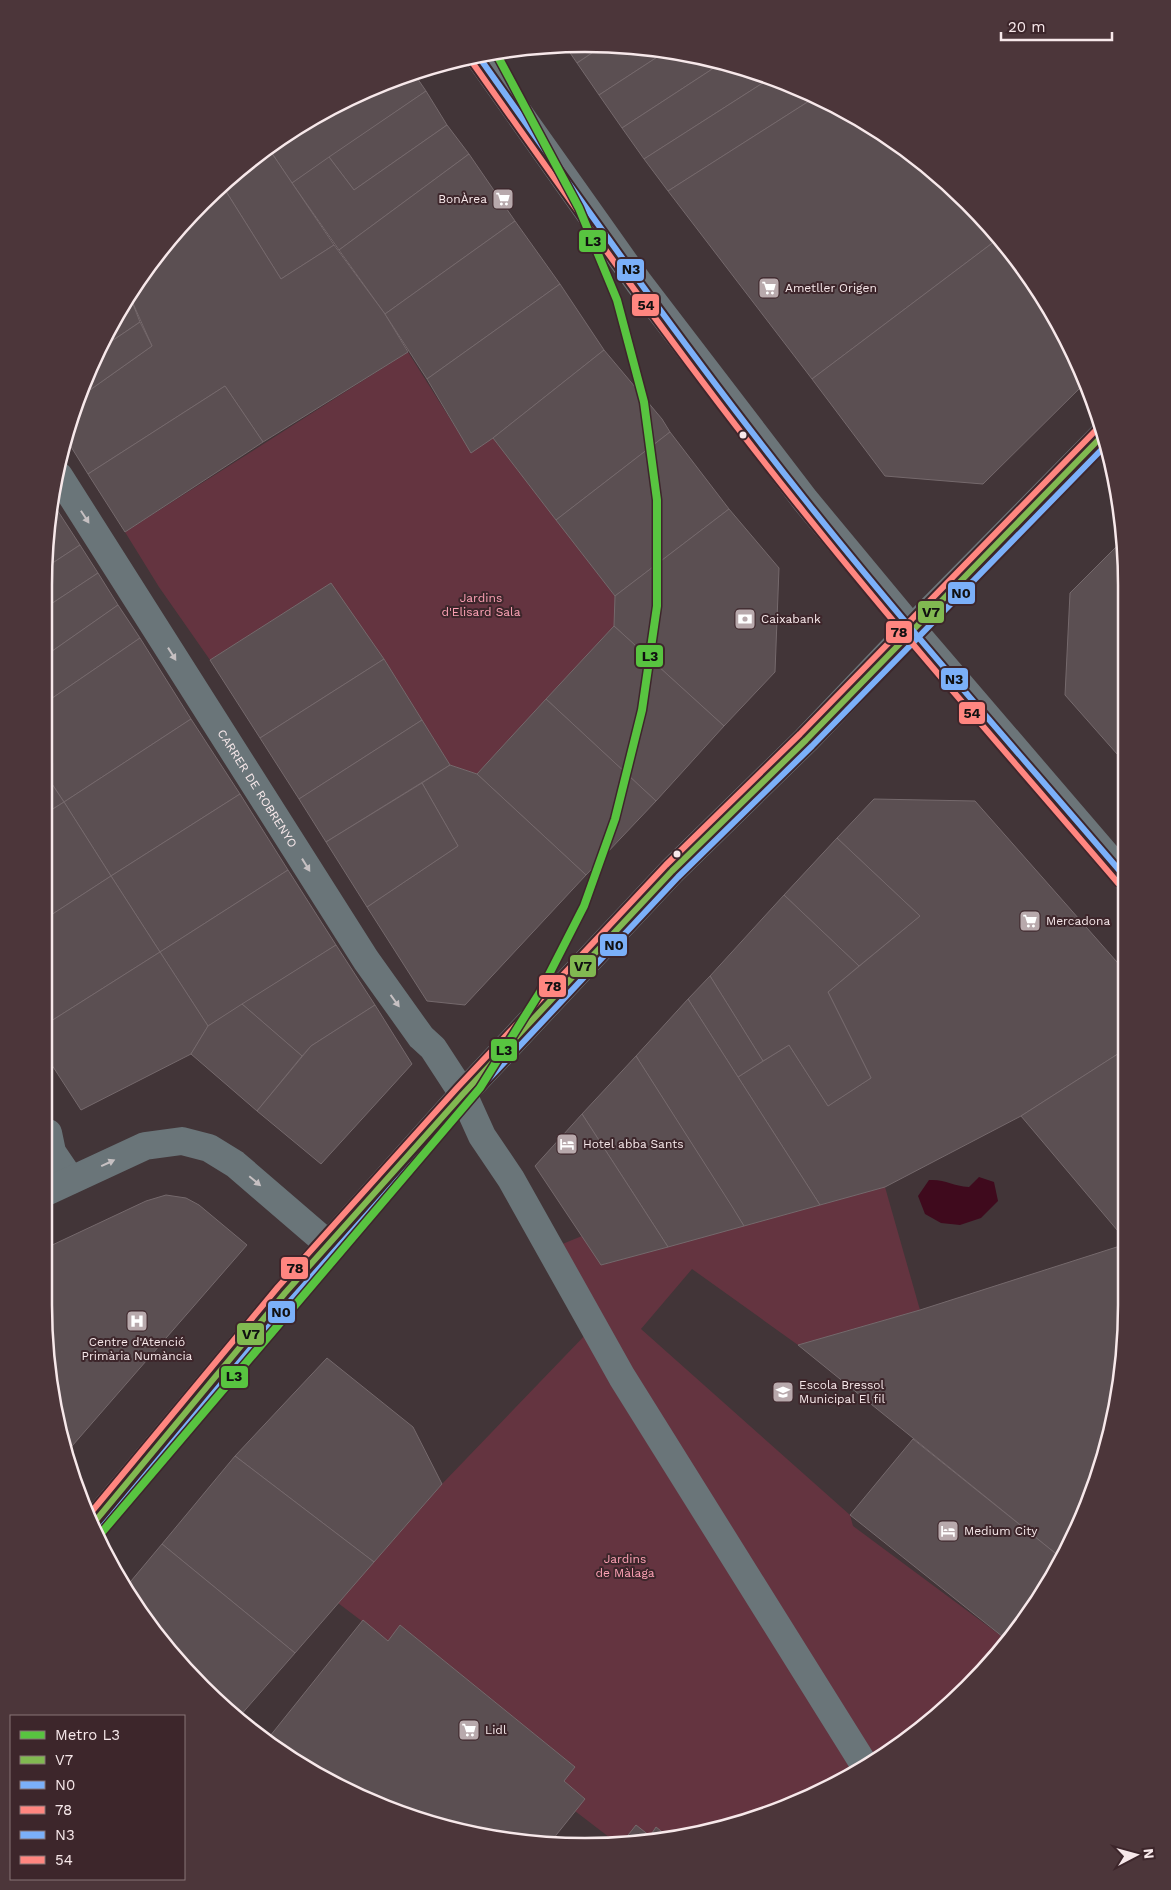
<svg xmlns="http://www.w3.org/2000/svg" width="1171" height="1890" viewBox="0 0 1171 1890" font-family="'Work Sans',sans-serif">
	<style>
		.green { fill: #643440 }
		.water { fill: #3f0a1d }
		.building { fill: #5b4f52; stroke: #75696c }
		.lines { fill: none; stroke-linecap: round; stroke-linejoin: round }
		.minor { stroke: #6a7579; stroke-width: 28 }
		.major { stroke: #6c7579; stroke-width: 28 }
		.bus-1-casing { stroke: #3d262b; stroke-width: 10 }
		.bus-2-casing { stroke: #3d262b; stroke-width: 10 }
		.bus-3-casing { stroke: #3d262b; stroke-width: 10 }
		.bus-4-casing { stroke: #3d262b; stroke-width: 10 }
		.bus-5-casing { stroke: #3d262b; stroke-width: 10 }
		.bus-1 { stroke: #81b951; stroke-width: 6 }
		.bus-2 { stroke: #7bb0f9; stroke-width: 6 }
		.bus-3 { stroke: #ff8680; stroke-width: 6 }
		.bus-4 { stroke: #7bb0f9; stroke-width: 6 }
		.bus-5 { stroke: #ff8680; stroke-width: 6 }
		.metro-1-casing { stroke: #3d262b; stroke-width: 11 }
		.metro-1 { stroke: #58c440; stroke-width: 8 }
		.oneway { fill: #c6c0c2 }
		.bus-dot { fill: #f7e8ea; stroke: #3d262b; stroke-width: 2 }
		.labels { text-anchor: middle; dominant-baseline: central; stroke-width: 4; stroke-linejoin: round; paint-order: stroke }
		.poi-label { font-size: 12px; fill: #f7e8ea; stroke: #3d262b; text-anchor: start }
		.park-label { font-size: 12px; fill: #fda2b5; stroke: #3d262b }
		.street-label { font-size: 12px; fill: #f7e8ea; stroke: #3d262b }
		.rim { fill: none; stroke: #f7e8ea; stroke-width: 2.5 }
		.line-badge { stroke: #3d262b; stroke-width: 2 }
		.pale-badge-label { font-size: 14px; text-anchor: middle; font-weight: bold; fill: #111 }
	</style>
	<rect width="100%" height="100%" fill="#423538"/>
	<!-- green -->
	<g class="green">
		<polygon points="408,352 471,452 493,438 615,596 614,626 477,774 450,765 384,659 314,594 210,660 159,587 125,532"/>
		<polygon points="885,1187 920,1310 798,1345 692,1269 641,1329 850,1515 853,1526 1008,1641 968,1688 887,1755 759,1818 670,1838 656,1828 650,1836 618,1844 575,1811 585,1799 564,1781 575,1767 401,1626 388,1641 338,1603 442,1484 590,1330 550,1249 582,1236 602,1265"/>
	</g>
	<!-- water -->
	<path class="water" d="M979,1177L994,1182L998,1201L981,1218L960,1225L941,1223L925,1214L918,1196L929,1180C946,1179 952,1186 969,1187Z"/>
	<!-- building -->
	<g class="building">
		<polygon points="604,45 577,63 566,47"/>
		<polygon points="604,45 621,45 665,52 599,95 577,63"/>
		<polygon points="665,52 723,62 622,128 599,95"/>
		<polygon points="723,62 769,79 644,159 622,128"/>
		<polygon points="413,72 426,91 292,183 269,149 314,116"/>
		<polygon points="769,79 817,96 668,191 644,159"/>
		<polygon points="426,91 447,125 354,190 329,157"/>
		<polygon points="817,96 915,156 993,229 999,238 812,379 668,191"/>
		<polygon points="447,125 469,154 339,250 292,183 329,157 354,190"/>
		<polygon points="269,149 334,245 281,279 222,185"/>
		<polygon points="469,154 515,221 385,314 339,250"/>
		<polygon points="222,185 281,279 334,245 385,314 408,352 263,442 225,386 88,474 68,442 80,397 152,346 131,299 156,256"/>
		<polygon points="515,221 560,284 427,379 385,314"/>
		<polygon points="999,238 1055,315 1084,384 983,484 885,476 812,379"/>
		<polygon points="560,284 604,350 493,438 471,453 427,379"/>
		<polygon points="131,299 140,322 103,347"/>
		<polygon points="140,322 152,346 80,397 85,378 103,347"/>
		<polygon points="604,350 662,419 670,432 556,520 493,438"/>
		<polygon points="225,386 263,442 125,532 88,474"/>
		<polygon points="670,432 729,509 615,596 556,520"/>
		<polygon points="52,502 80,545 48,566 48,515"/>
		<polygon points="729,509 779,568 775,672 724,726 614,626 615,596"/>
		<polygon points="1124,539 1126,550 1125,763 1065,695 1070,593"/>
		<polygon points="80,545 98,573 48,606 48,566"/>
		<polygon points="98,573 118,605 48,654 48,606"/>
		<polygon points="331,583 384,659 260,738 210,660"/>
		<polygon points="118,605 140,638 48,701 48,654"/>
		<polygon points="614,626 724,726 656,801 546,699"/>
		<polygon points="140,638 191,719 64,802 48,778 48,701"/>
		<polygon points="384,659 422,720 299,799 260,738"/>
		<polygon points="546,699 656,801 586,875 477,774"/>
		<polygon points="191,719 240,794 111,876 64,802"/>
		<polygon points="422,720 450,765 326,842 299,799"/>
		<polygon points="450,765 477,774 586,875 465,1005 427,1001 367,907 458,846 422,783"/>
		<polygon points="48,778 64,802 48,812"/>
		<polygon points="422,783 458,846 367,907 326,842"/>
		<polygon points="240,794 288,870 160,952 111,876"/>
		<polygon points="874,799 975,801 1124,970 1124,1050 1021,1116 885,1187 820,1205 738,1077 789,1045 828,1106 871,1078 828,992 920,916 837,838"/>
		<polygon points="64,802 111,876 48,917 48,812"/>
		<polygon points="837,838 920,916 859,966 784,895"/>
		<polygon points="288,870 336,945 208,1026 160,952"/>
		<polygon points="111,876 160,952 48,1023 48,917"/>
		<polygon points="784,895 859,966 828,992 871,1078 828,1106 789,1045 763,1061 710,976"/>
		<polygon points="336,945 375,1005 311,1046 302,1056 242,1004"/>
		<polygon points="160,952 208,1026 191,1054 81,1110 48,1059 48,1023"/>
		<polygon points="710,976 763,1061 738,1077 688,999"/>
		<polygon points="688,999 738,1077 820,1205 744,1226 636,1056"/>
		<polygon points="242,1004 302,1056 257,1111 191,1054 208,1026"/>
		<polygon points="375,1005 412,1064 321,1164 257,1111 311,1046"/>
		<polygon points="1124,1050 1123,1237 1021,1116"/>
		<polygon points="636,1056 733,1208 744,1226 668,1247 582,1114"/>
		<polygon points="582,1114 668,1247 601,1265 535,1166"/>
		<polygon points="166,1195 186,1198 199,1205 247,1245 66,1453 48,1375 48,1247 146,1201"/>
		<polygon points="1123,1245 1123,1375 1086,1512 1060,1557 798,1345 920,1310"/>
		<polygon points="327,1358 413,1427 442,1484 374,1562 235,1456"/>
		<polygon points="913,1439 1060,1557 1021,1624 1008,1641 850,1515"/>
		<polygon points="235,1456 374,1562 295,1653 162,1544"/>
		<polygon points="162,1544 295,1653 239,1717 156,1634 126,1587"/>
		<polygon points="363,1620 388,1641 400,1625 575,1767 564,1781 585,1799 549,1844 515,1842 412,1818 346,1790 266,1741"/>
		<polygon points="636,1825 650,1836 656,1827 670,1838 621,1844"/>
	</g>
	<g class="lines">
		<!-- minor -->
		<g class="minor">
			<path id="s1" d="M59,476L366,960L421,1037L433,1048L463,1094L482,1136L511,1179L622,1377L865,1766"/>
			<polyline points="48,1133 52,1152 71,1180"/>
			<polyline points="48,1191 145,1146 182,1141 209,1148 235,1164 328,1244"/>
		</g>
		<!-- major -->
		<g class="major">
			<polyline points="479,57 639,283 805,500 912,629 1125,877"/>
			<polyline points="92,1525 285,1293 463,1094 672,871 806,740 912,629 1104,434"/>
		</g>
		<!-- bus-1 casing -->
		<g class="bus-1-casing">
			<polyline id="bus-1" points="92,1525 285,1293 463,1094 672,871 806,740 1104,434"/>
		</g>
		<!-- bus-2 casing -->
		<g class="bus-2-casing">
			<polyline id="bus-2" points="99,1531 292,1299 469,1100 678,877 812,746 1108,443"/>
		</g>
		<!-- bus-3 casing -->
		<g class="bus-3-casing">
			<polyline id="bus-3" points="88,1516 278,1287 457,1088 666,865 800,734 1098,428"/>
		</g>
		<!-- bus-4 casing -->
		<g class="bus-4-casing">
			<path id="bus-4" d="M479,57C585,207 691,357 806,501C908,629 1018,752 1125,877"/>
		</g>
		<!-- bus-5 casing -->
		<g class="bus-5-casing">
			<path id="bus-5" d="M472,62C578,212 684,363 799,506C902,635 1011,758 1118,883"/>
		</g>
		<!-- bus-1 -->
		<use href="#bus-1" class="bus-1"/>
		<!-- bus-2 -->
		<use href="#bus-2" class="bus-2"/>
		<!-- bus-3 -->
		<use href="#bus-3" class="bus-3"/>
		<!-- bus-4 -->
		<use href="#bus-4" class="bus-4"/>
		<!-- bus-5 -->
		<use href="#bus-5" class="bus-5"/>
		<!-- metro-1 casing -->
		<g class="metro-1-casing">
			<polyline id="metro-1" points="97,1538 480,1088 540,992 584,906 615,819 642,710 657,606 657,500 644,402 617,300 579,208 496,53"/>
		</g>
		<!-- metro-1 -->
		<use href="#metro-1" class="metro-1"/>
	</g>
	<!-- one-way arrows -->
	<defs><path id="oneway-solid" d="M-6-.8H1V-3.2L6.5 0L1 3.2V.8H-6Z" transform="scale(1.25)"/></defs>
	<g class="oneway">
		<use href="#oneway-solid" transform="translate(85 517) rotate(57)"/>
		<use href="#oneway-solid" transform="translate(172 654) rotate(58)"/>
		<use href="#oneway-solid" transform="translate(306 865) rotate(58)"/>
		<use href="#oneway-solid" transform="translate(395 1001) rotate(54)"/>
		<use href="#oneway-solid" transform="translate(108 1163) rotate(-25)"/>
		<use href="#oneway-solid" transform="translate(255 1181) rotate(40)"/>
	</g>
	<!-- icons -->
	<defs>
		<g id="supermarket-square" transform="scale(1.125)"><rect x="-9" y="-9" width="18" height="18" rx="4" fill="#b8a9ac" stroke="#3d262b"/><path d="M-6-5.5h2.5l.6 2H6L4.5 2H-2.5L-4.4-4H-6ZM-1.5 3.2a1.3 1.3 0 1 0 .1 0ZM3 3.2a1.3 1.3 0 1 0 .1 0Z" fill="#fff"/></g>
		<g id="bank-square" transform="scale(1.125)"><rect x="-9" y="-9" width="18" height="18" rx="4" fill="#b8a9ac" stroke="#3d262b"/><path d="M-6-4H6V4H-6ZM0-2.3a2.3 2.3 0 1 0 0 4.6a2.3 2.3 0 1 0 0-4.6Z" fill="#fff"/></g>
		<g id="hotel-square" transform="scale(1.125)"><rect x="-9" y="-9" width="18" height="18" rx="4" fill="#b8a9ac" stroke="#3d262b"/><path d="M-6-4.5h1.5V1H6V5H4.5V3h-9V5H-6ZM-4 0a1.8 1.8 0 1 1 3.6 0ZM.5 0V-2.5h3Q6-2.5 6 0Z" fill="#fff"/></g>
		<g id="hospital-square" transform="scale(1.125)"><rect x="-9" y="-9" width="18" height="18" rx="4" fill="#b8a9ac" stroke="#3d262b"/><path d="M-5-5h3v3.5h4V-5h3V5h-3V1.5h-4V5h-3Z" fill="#fff"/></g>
		<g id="school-square" transform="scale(1.125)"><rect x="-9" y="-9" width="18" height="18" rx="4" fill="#b8a9ac" stroke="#3d262b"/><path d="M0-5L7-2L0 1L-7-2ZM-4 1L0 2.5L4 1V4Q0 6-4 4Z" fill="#fff"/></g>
	</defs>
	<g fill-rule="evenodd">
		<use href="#supermarket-square" x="503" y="199"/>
		<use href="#supermarket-square" x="769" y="288"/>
		<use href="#bank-square" x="745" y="619"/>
		<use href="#supermarket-square" x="1030" y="921"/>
		<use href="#hotel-square" x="567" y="1144"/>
		<use href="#hospital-square" x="137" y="1321"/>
		<use href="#school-square" x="783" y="1392"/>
		<use href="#hotel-square" x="948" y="1531"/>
		<use href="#supermarket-square" x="469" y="1730"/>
	</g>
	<!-- markers -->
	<g class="bus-dot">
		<circle cx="743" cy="435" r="4.5"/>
		<circle cx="677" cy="854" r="4.5"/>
	</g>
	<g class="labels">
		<!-- poi labels -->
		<g class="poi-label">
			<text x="487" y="199" text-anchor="end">BonÀrea</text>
			<text x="785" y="288">Ametller Origen</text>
			<text x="761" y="619">Caixabank</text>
			<text x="1046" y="921">Mercadona</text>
			<text x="583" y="1144">Hotel abba Sants</text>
			<text x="137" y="1342" text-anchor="middle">Centre d'Atenció<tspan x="137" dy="14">Primària Numància</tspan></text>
			<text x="799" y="1385">Escola Bressol<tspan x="799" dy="14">Municipal El fil</tspan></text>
			<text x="964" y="1531">Medium City</text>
			<text x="485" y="1730">Lidl</text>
		</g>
		<!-- park labels -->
		<g class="park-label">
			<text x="481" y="598">Jardins<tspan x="481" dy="14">d'Elisard Sala</tspan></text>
			<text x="625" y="1559">Jardins<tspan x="625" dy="14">de Màlaga</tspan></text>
		</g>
		<!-- street labels -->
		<g class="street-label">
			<text stroke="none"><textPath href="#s1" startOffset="370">CARRER DE ROBRENYO</textPath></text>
		</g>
	</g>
	<!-- crop -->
	<path d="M0 0H1171V1890H0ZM585 52H585A533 533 0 0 1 1118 585V1305A533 533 0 0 1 585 1838H585A533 533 0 0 1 52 1305V585A533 533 0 0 1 585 52Z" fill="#4c363a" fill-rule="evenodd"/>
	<path class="rim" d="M585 52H585A533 533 0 0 1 1118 585V1305A533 533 0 0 1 585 1838H585A533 533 0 0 1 52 1305V585A533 533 0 0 1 585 52Z"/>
	<g class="line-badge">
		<rect x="578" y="229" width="29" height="24" rx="5" fill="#58c440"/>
		<rect x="616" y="258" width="29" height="24" rx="5" fill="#7bb0f9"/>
		<rect x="631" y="293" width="29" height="24" rx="5" fill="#ff8680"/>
		<rect x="947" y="581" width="29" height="24" rx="5" fill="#7bb0f9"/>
		<rect x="917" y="600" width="28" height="24" rx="5" fill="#81b951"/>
		<rect x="885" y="620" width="28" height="24" rx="5" fill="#ff8680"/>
		<rect x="635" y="644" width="29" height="24" rx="5" fill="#58c440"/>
		<rect x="940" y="667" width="29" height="24" rx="5" fill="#7bb0f9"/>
		<rect x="958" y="701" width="28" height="24" rx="5" fill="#ff8680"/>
		<rect x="599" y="933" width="29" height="24" rx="5" fill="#7bb0f9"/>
		<rect x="569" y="954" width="28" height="24" rx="5" fill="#81b951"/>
		<rect x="538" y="974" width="29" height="24" rx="5" fill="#ff8680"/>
		<rect x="490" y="1038" width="28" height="24" rx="5" fill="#58c440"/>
		<rect x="280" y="1256" width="29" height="24" rx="5" fill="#ff8680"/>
		<rect x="267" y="1300" width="29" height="24" rx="5" fill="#7bb0f9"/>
		<rect x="236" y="1322" width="29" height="24" rx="5" fill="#81b951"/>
		<rect x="220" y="1365" width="29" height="24" rx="5" fill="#58c440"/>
	</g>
	<g class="pale-badge-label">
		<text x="593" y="246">L3</text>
		<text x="631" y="274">N3</text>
		<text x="646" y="310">54</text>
		<text x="961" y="598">N0</text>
		<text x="931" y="617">V7</text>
		<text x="899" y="637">78</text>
		<text x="650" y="661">L3</text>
		<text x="954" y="684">N3</text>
		<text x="972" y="718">54</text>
		<text x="614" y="950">N0</text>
		<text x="583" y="971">V7</text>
		<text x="553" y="991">78</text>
		<text x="504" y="1055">L3</text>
		<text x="295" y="1273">78</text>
		<text x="281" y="1317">N0</text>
		<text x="251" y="1339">V7</text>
		<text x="234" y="1381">L3</text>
	</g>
	<!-- legend -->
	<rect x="10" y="1715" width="175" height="165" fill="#3d262b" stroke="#877477"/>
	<rect x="20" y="1731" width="25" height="8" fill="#58c440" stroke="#877477"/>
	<text x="55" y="1740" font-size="15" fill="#f7e8ea">Metro L3</text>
	<rect x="20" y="1756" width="25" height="8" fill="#81b951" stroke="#877477"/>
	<text x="55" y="1765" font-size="15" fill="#f7e8ea">V7</text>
	<rect x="20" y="1781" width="25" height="8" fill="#7bb0f9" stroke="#877477"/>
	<text x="55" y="1790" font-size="15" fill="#f7e8ea">N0</text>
	<rect x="20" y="1806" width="25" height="8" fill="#ff8680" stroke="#877477"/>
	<text x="55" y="1815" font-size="15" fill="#f7e8ea">78</text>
	<rect x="20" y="1831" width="25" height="8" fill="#7bb0f9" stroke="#877477"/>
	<text x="55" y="1840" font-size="15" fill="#f7e8ea">N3</text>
	<rect x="20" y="1856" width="25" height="8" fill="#ff8680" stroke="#877477"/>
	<text x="55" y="1865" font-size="15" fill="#f7e8ea">54</text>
	<!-- north arrow -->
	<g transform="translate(1136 1855) rotate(84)" stroke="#3d262b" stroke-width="4" paint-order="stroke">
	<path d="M0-4L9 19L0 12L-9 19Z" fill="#f7e8ea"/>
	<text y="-8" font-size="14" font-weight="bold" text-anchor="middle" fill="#f7e8ea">N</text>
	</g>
	<!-- scale -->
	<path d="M1001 32v8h111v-8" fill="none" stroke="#f7e8ea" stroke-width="2.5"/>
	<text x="1008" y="32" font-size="15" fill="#f7e8ea" stroke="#3d262b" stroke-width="4" paint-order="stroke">20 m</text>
</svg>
